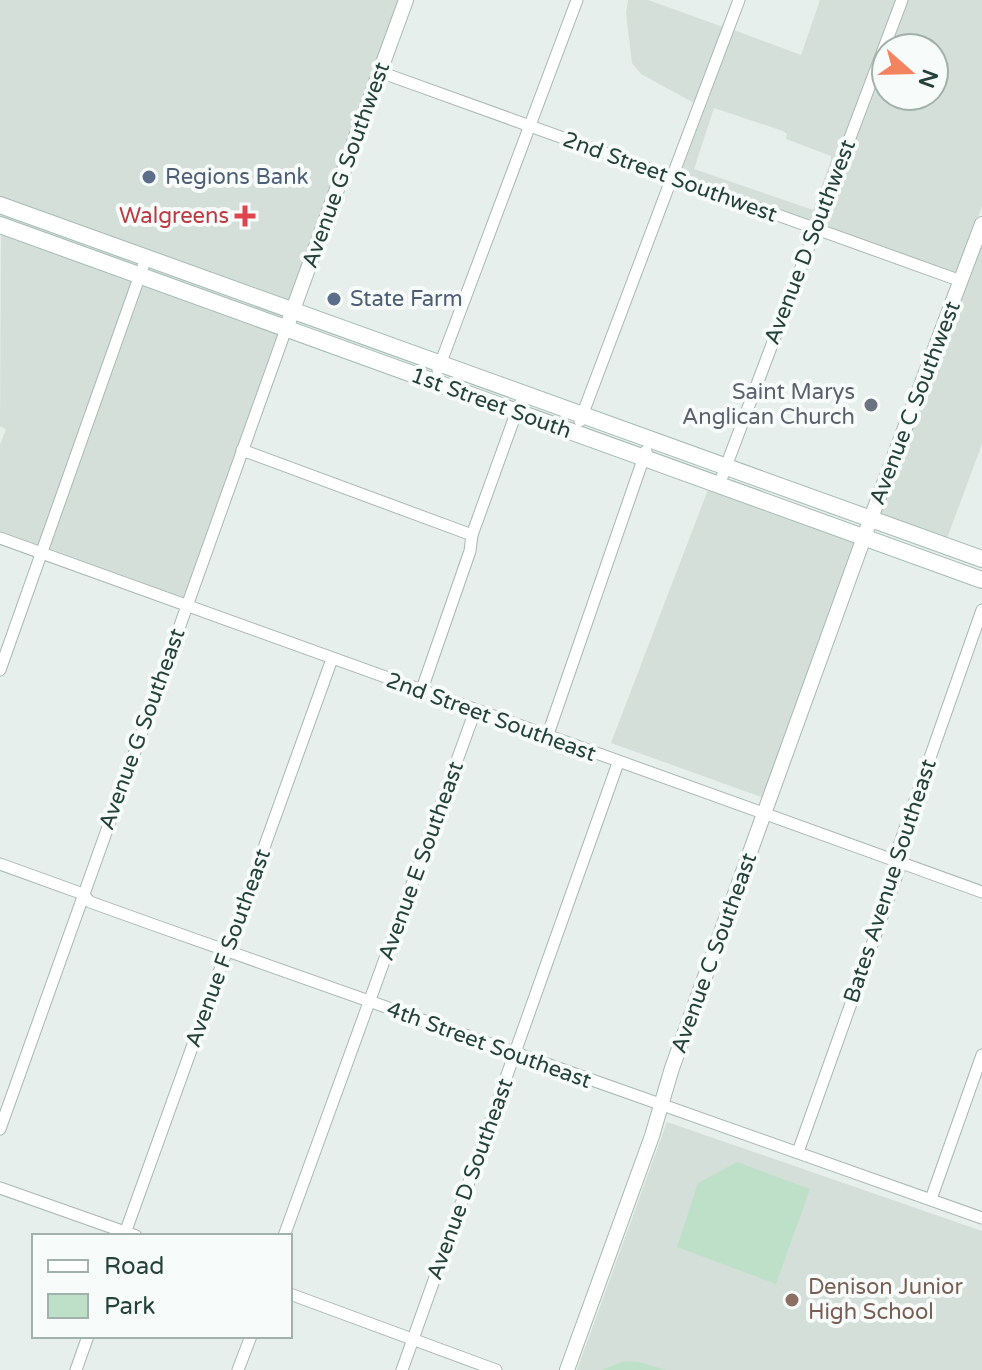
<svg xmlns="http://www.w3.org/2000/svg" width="982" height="1370" viewBox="0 0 982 1370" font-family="'Varela Round',sans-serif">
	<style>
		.built { fill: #d4dfda; fill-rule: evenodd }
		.park { fill: #bfe0c8 }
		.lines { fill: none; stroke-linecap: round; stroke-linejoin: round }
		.minor-casing { stroke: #a8b8b2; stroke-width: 13 }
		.tertiary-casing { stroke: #a8b8b2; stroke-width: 16 }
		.secondary-casing { stroke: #a4bbb3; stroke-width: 18 }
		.minor { stroke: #fff; stroke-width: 11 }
		.tertiary { stroke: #fff; stroke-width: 14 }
		.secondary { stroke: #fff; stroke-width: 16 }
		.service-dot { fill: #5c6f8a; stroke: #f7fbf9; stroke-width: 3 }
		.health-dot { fill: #e0444e; stroke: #f7fbf9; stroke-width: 3 }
		.worship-dot { fill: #6b7280; stroke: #f7fbf9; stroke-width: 3 }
		.education-dot { fill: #8d6e63; stroke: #f7fbf9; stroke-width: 3 }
		.labels { text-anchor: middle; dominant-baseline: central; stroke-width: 8; stroke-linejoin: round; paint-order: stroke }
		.street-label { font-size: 22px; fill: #24423a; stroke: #f7fbf9 }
		.service-label { font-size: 22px; fill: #4e5e75; stroke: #f7fbf9; text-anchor: start }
		.health-label { font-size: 22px; fill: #be3a42; stroke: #f7fbf9; text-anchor: end }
		.worship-label { font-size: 22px; fill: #5b616d; stroke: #f7fbf9; text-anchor: end }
		.education-label { font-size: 22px; fill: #785e54; stroke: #f7fbf9; text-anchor: start }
	</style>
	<rect width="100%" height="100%" fill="#e6efeb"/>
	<!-- built -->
	<g class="built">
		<polygon points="0,0 406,0 286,329 0,216"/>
		<polygon points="628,0 648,0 723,27 694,103 641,74 632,63 626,13"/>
		<path d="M820,0H896L812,222L680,175L734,30L801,55ZM714,108L783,131L787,134L786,139L831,156V160L813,210L694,169Z"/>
		<polygon points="908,0 982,0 982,206 957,274 823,226 886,59 886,96 934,96 934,48 890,48"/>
		<polygon points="1,230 133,280 38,546 0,533 0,445 6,429 0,426"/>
		<polygon points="982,240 982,444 946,541 879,516"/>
		<polygon points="144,284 278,332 183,599 49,550"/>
		<polygon points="709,487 857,540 764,798 611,743"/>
		<polygon points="667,1122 982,1231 982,1370 577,1370"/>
	</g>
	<!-- park -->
	<g class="park">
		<polygon points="737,1162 810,1189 776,1284 677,1247 698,1183"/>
		<polygon points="625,1361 639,1362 666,1370 601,1370"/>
	</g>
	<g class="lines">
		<!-- minor casing -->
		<g class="minor-casing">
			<g id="minor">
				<polyline points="380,72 961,281"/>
				<polyline points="438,370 577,0"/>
				<polyline points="580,421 739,0"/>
				<polyline points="242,450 472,535"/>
				<polyline points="719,485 902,0"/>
				<polyline points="0,538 982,892"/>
				<polyline points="0,670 146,258"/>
				<polyline points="421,692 470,551 472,535 519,405"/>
				<polyline points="547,737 646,451"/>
				<polyline points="0,864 83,894 90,902 157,926 982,1218"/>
				<polyline points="0,1129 286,329"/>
				<polyline points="798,1152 899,869 894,860 982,610"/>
				<polyline points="0,1188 136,1236"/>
				<polyline points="931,1199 982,1055"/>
				<polyline points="124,1236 332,659"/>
				<polyline points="284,1236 475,711"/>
				<polyline points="290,1294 496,1370"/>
				<polyline points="76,1370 88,1336"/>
				<polyline points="238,1370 251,1336"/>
				<polyline points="402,1370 618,763"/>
			</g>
		</g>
		<!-- tertiary casing -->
		<g class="tertiary-casing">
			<g id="tertiary">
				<polyline points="286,329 406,0"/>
				<polyline points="567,1370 652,1136 672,1068 871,518 982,224"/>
			</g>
		</g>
		<!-- secondary casing -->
		<g class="secondary-casing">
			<g id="secondary">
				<polyline points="0,205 982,559"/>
				<polyline points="0,225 982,580"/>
			</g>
		</g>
		<!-- minor -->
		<use href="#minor" class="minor"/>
		<!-- tertiary -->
		<use href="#tertiary" class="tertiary"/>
		<!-- secondary -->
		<use href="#secondary" class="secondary"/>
	</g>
	<!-- markers -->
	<g class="service-dot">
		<circle cx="149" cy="177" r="8"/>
		<circle cx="334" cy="299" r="8"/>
	</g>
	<path class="health-dot" d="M241 204h8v8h8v8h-8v8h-8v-8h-8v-8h8z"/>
	<circle class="worship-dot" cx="871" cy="405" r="8"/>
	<circle class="education-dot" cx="792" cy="1300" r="8"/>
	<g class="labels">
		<!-- street labels -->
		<g class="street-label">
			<text transform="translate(346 165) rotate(-70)">Avenue G Southwest</text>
			<text transform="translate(670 177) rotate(20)">2nd Street Southwest</text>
			<text transform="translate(810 242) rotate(-69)">Avenue D Southwest</text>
			<text transform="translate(491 403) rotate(20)">1st Street South</text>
			<text transform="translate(915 403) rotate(-69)">Avenue C Southwest</text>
			<text transform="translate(491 717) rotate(20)">2nd Street Southeast</text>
			<text transform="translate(142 729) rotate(-70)">Avenue G Southeast</text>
			<text transform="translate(421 861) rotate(-70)">Avenue E Southeast</text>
			<text transform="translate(890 881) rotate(-72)">Bates Avenue Southeast</text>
			<text transform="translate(228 948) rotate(-70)">Avenue F Southeast</text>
			<text transform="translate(714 953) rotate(-70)">Avenue C Southeast</text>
			<text transform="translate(489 1045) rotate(20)">4th Street Southeast</text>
			<text transform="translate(470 1179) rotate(-70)">Avenue D Southeast</text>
		</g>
		<!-- service labels -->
		<g class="service-label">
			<text x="165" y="177">Regions Bank</text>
			<text x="350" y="299">State Farm</text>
		</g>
		<!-- health labels -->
		<g class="health-label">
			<text x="229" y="216">Walgreens</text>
		</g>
		<!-- worship labels -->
		<g class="worship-label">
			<text x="855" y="392">Saint Marys<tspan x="855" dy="25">Anglican Church</tspan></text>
		</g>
		<!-- education labels -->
		<g class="education-label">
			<text x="808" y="1287">Denison Junior<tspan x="808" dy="25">High School</tspan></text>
		</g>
	</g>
	<!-- legend -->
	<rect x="32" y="1234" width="260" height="104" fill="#f7fbf9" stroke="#a3b1ad" stroke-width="2"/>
	<rect x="48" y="1260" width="40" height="12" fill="#ffffff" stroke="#a3b1ad" stroke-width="2"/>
	<text x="104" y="1274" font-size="24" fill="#24423a">Road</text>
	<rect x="48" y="1294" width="40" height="24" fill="#bfe0c8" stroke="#a3b1ad" stroke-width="2"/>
	<text x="104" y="1314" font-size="24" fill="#24423a">Park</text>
	<!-- north arrow -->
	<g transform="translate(910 72) rotate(110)"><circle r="38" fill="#f7fbf9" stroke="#a3b1ad" stroke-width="2"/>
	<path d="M0-6L14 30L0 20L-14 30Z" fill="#f4845f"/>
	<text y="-12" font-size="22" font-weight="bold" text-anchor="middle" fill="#24423a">N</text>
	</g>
</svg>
